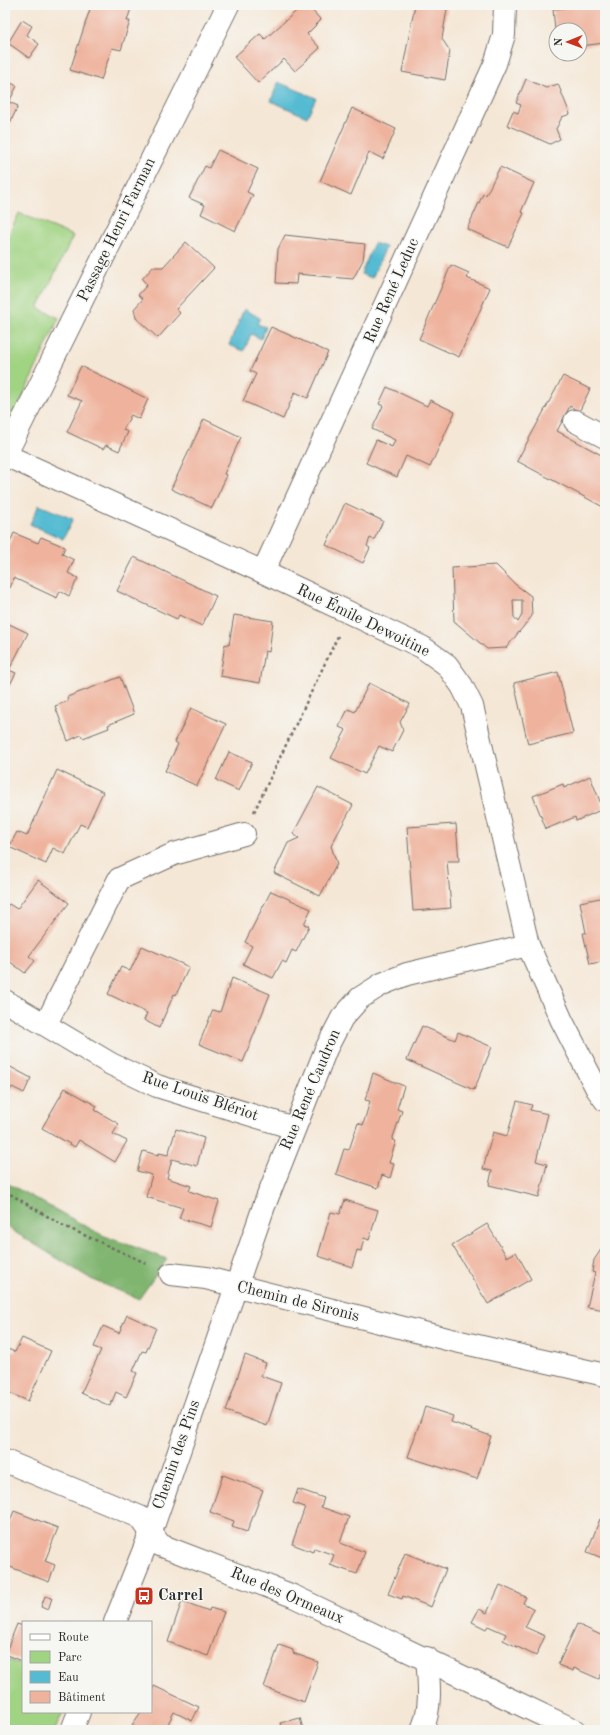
<svg xmlns="http://www.w3.org/2000/svg" width="610" height="1735" viewBox="0 0 610 1735" font-family="'Old Standard TT',serif">
	<style>
		.green { fill: #a0d382; stroke: #667f56 }
		.forest { fill: #80b570; stroke: #56704e }
		.water { fill: #54bbd2; stroke: #40737e }
		.building { fill: #efb39d; fill-rule: evenodd }
		.lines { fill: none; stroke-linecap: round; stroke-linejoin: round }
		.minor-casing { stroke: #726d67; stroke-width: 24 }
		.path { stroke: #726d67; stroke-width: 2.5; stroke-dasharray: 3 3; stroke-linecap: butt }
		.minor { stroke: #fff; stroke-width: 22 }
		.labels { text-anchor: middle; dominant-baseline: central; stroke-width: 3; stroke-linejoin: round; paint-order: stroke }
		.street-label { font-size: 16px; fill: #2b2b2b; stroke: #f6f6f2 }
		.poi-label { font-size: 16px; font-weight: bold; fill: #2b2b2b; stroke: #f6f6f2; text-anchor: start }
	</style>
	<rect width="100%" height="100%" fill="#f6f6f2"/>
	<filter id="ink" filterUnits="userSpaceOnUse"><feTurbulence type="fractalNoise" baseFrequency=".025" numOctaves="2"/><feDisplacementMap in="SourceGraphic" scale="8" xChannelSelector="R" yChannelSelector="G"/><feConvolveMatrix kernelMatrix="1 2 1 2 8 2 1 2 1" color-interpolation-filters="sRGB"/></filter>
	<filter id="wash" filterUnits="userSpaceOnUse"><feTurbulence type="fractalNoise" baseFrequency=".012" numOctaves="4" result="noise"/><feDisplacementMap in="SourceGraphic" scale="16" xChannelSelector="R" yChannelSelector="G"/><feGaussianBlur stdDeviation="0.9" result="paint"/><feColorMatrix in="noise" values="0 0 0 0 0 0 0 0 0 0 0 0 0 0 0 0 0 1.4 0 .05"/><feComposite in="paint" operator="in"/></filter>
	<g filter="url(#wash)">
		<rect width="100%" height="100%" fill="#f5e7d6"/>
		<!-- green -->
		<g class="green">
			<polygon points="19,213 73,236 38,308 59,318 17,409 5,418 5,243"/>
			<polygon points="5,1658 23,1666 23,1712 63,1712 55,1730 5,1730"/>
		</g>
		<!-- forest -->
		<polygon class="forest" points="5,1182 102,1235 167,1259 139,1299 91,1279 5,1226"/>
		<!-- water -->
		<g class="water">
			<polygon points="278,82 316,98 307,117 271,101"/>
			<polygon points="374,243 386,247 372,278 361,274"/>
			<polygon points="244,309 260,318 257,324 266,327 261,339 251,334 244,351 229,345"/>
			<polygon points="39,505 73,519 63,539 30,524"/>
		</g>
		<g id="blocks">
			<!-- building -->
			<g class="building">
				<polygon points="87,5 132,5 127,21 130,21 121,50 112,48 101,80 70,70 90,9 86,8"/>
				<polygon points="303,5 307,5 321,20 307,34 320,48 295,71 284,59 258,83 234,57 260,34 265,39"/>
				<polygon points="415,5 444,5 447,9 442,39 450,51 445,80 402,72"/>
				<polygon points="565,5 605,5 605,43 580,46 580,30 555,30 553,9 565,8"/>
				<polygon points="22,20 32,26 27,35 39,44 29,58 8,43"/>
				<polygon points="526,79 546,88 558,84 570,114 562,117 556,129 560,139 550,144 507,125 513,111 518,113 521,105 516,103"/>
				<polygon points="5,80 17,86 9,102 18,106 5,134"/>
				<polygon points="352,108 396,129 383,159 369,152 351,195 320,181"/>
				<polygon points="218,150 258,169 247,192 253,195 235,231 201,214 205,205 189,198 205,166 209,168"/>
				<polygon points="500,167 534,183 521,212 524,213 508,247 467,229 483,194 486,195"/>
				<polygon points="285,235 365,244 363,260 353,279 297,274 296,284 276,283 278,249"/>
				<polygon points="186,242 214,268 176,309 180,313 158,338 136,318 134,309 143,299 138,295 147,285 142,279 153,267 163,267"/>
				<polygon points="451,265 469,273 467,278 490,288 459,357 419,339"/>
				<polygon points="271,327 328,352 308,398 295,392 283,419 243,401 256,374 250,371"/>
				<polygon points="81,366 148,399 139,419 131,415 123,430 128,432 119,451 106,445 103,449 67,432 82,401 67,395"/>
				<polygon points="563,376 590,389 579,412 570,406 557,431 605,457 605,508 517,461"/>
				<polygon points="387,387 427,406 430,400 455,412 430,467 406,456 397,477 366,463 376,440 392,447 395,440 372,429 383,406 379,404"/>
				<polygon points="204,419 241,437 224,474 227,475 212,508 171,489"/>
				<polygon points="345,503 383,521 374,540 370,538 367,546 370,548 363,563 326,545"/>
				<polygon points="14,533 38,543 41,537 65,547 62,554 74,560 68,573 78,578 69,596 60,591 57,598 14,578 10,588 5,586 5,554"/>
				<polygon points="134,557 216,596 202,626 179,615 177,619 117,591"/>
				<path d="M496,565L516,585L531,596L532,616L506,648L487,649L454,621L452,568ZM513,600H522V615L518,622L514,617Z"/>
				<polygon points="234,615 273,621 269,652 265,651 260,683 220,676 225,644 229,645"/>
				<polygon points="5,622 28,633 9,670 16,673 5,694"/>
				<polygon points="558,672 573,733 528,744 514,683"/>
				<polygon points="120,677 134,714 108,725 109,728 83,738 81,735 68,741 55,706 68,701 67,697"/>
				<polygon points="369,683 410,704 400,722 403,730 392,752 379,746 365,774 331,758 346,730 339,727 348,709 355,712"/>
				<polygon points="191,708 226,724 197,786 165,771 178,744 175,742"/>
				<polygon points="229,752 252,762 239,791 216,780"/>
				<polygon points="57,770 103,792 87,827 80,824 65,854 53,848 46,864 9,847 17,832 27,836"/>
				<polygon points="590,776 603,809 576,821 575,817 546,829 533,796 563,784 564,788"/>
				<polygon points="318,787 353,805 331,846 337,864 320,896 274,873 288,843 299,838 293,834"/>
				<polygon points="456,824 459,861 447,861 451,908 413,911 407,827"/>
				<polygon points="38,880 69,903 29,956 35,961 25,973 5,958 5,908 9,904 17,909"/>
				<polygon points="271,891 311,909 304,924 309,926 296,952 292,950 286,963 282,961 273,978 243,964 252,946 245,942"/>
				<polygon points="605,897 605,961 590,964 583,933 586,933 580,902"/>
				<polygon points="142,946 189,967 176,995 174,994 159,1028 144,1020 147,1013 108,994 121,967 130,971"/>
				<polygon points="232,978 270,994 243,1062 199,1044 213,1010 220,1012"/>
				<polygon points="422,1026 455,1040 458,1032 492,1047 474,1090 407,1060"/>
				<polygon points="5,1064 31,1078 24,1093 12,1087 5,1099"/>
				<polygon points="373,1073 404,1086 397,1109 402,1111 392,1140 396,1141 389,1163 394,1164 390,1178 382,1175 378,1188 336,1174 344,1149 349,1150 358,1123 363,1125 370,1101 365,1100"/>
				<polygon points="65,1088 97,1106 95,1110 119,1124 113,1134 127,1141 115,1162 79,1140 75,1147 42,1128"/>
				<polygon points="517,1101 532,1105 530,1110 548,1114 536,1161 547,1164 539,1197 489,1185 492,1171 483,1169 493,1132 507,1136"/>
				<polygon points="176,1129 204,1138 197,1166 172,1159 167,1178 191,1186 189,1191 219,1201 211,1227 179,1218 183,1208 146,1197 152,1175 137,1171 143,1151 158,1155 159,1153 168,1155"/>
				<polygon points="345,1200 378,1210 369,1240 364,1238 361,1251 357,1250 352,1267 318,1256 331,1212 340,1214"/>
				<polygon points="487,1224 507,1257 516,1252 531,1279 488,1304 452,1245"/>
				<polygon points="602,1248 605,1248 605,1310 587,1307 595,1273 592,1272 594,1260"/>
				<polygon points="127,1315 156,1328 146,1352 142,1351 133,1371 137,1373 126,1397 116,1392 110,1406 81,1393 101,1350 94,1347 103,1326 119,1333"/>
				<polygon points="22,1338 51,1351 28,1401 5,1391 5,1348 15,1352"/>
				<polygon points="245,1355 266,1363 261,1376 281,1383 267,1426 226,1411"/>
				<polygon points="425,1407 453,1416 451,1422 491,1436 477,1479 408,1457"/>
				<polygon points="223,1475 263,1490 247,1532 232,1527 234,1521 210,1512"/>
				<polygon points="298,1489 324,1498 321,1507 349,1517 340,1543 365,1552 357,1574 330,1565 334,1555 314,1548 313,1552 292,1544 305,1507 293,1503"/>
				<polygon points="14,1511 58,1528 45,1561 55,1565 49,1582 5,1565 5,1534"/>
				<polygon points="600,1519 605,1521 605,1559 587,1552"/>
				<polygon points="405,1553 446,1569 431,1607 403,1596 402,1599 388,1594"/>
				<polygon points="500,1585 526,1597 523,1603 534,1609 525,1627 545,1636 536,1656 503,1640 506,1634 488,1626 486,1629 472,1622 479,1609 487,1613"/>
				<polygon points="45,1596 52,1598 48,1610 41,1607"/>
				<polygon points="182,1601 209,1611 210,1608 224,1612 208,1656 168,1642"/>
				<polygon points="17,1624 23,1626 23,1662 5,1654"/>
				<polygon points="577,1624 605,1637 605,1667 599,1679 574,1668 573,1671 558,1665"/>
				<polygon points="279,1645 293,1650 293,1653 318,1662 304,1702 264,1687"/>
				<polygon points="154,1686 199,1707 192,1721 174,1712 165,1730 141,1730 132,1725 141,1712 151,1712 151,1692"/>
				<polygon points="300,1718 303,1729 282,1730 280,1723"/>
			</g>
		</g>
	</g>
	<g filter="url(#ink)">
		<use href="#blocks" fill-opacity="0" stroke="#726d67" stroke-width="1"/>
		<g class="lines">
			<!-- minor casing -->
			<g class="minor-casing">
				<g id="minor">
					<polyline points="575,421 605,437"/>
					<polyline points="5,455 263,572 422,647 447,665 462,686 472,706 528,945 562,1021 597,1089 605,1100"/>
					<polyline points="5,456 228,5"/>
					<polyline points="263,572 495,64 504,35 505,5"/>
					<polyline points="5,1001 111,1064 157,1086 294,1128"/>
					<polyline points="46,1024 119,879 174,854 244,834"/>
					<polyline points="171,1274 206,1278 447,1339 605,1375"/>
					<polyline points="5,1461 140,1517 160,1545 293,1596 574,1730"/>
					<polyline points="115,1622 151,1532 264,1206 326,1049 342,1018 360,998 382,984 407,974 528,945"/>
					<polyline points="72,1730 79,1712"/>
					<path d="M422,1730C432,1707 429,1682 427,1658"/>
				</g>
			</g>
			<!-- path -->
			<g class="path">
				<polyline points="254,812 338,636"/>
				<polyline points="5,1191 62,1225 148,1264"/>
			</g>
			<!-- minor -->
			<use href="#minor" class="minor"/>
		</g>
	</g>
	<!-- icons -->
	<defs>
		<g id="bus-square" transform="scale(1)"><rect x="-9" y="-9" width="18" height="18" rx="4" fill="#c8321e" stroke="#f6f6f2"/><path d="M-5-6H5V4H4V6H2V4H-2V6H-4V4H-5ZM-3.5-4V0h7V-4ZM-3.5 1.2v1.5H-2V1.2ZM2 1.2v1.5H3.5V1.2Z" fill="#fff"/></g>
	</defs>
	<g fill-rule="evenodd">
		<use href="#bus-square" x="144" y="1596"/>
	</g>
	<g class="labels">
		<!-- street labels -->
		<g class="street-label">
			<text transform="translate(117 230) rotate(-64)">Passage Henri Farman</text>
			<text transform="translate(392 291) rotate(-66)">Rue René Leduc</text>
			<text transform="translate(363 621) rotate(26)">Rue Émile Dewoitine</text>
			<text transform="translate(311 1090) rotate(-67)">Rue René Caudron</text>
			<text transform="translate(200 1097) rotate(19)">Rue Louis Blériot</text>
			<text transform="translate(298 1302) rotate(14)">Chemin de Sironis</text>
			<text transform="translate(177 1455) rotate(-71)">Chemin des Pins</text>
			<text transform="translate(287 1596) rotate(23)">Rue des Ormeaux</text>
		</g>
		<!-- poi labels -->
		<g class="poi-label">
			<text x="158" y="1596">Carrel</text>
		</g>
	</g>
	<!-- margin -->
	<rect width="610" height="1735" fill="none" stroke="#f6f6f2" stroke-width="20"/>
	<!-- legend -->
	<rect x="22" y="1621" width="130" height="92" fill="#f6f6f2" stroke="#a5a5a2"/>
	<rect x="30" y="1634" width="20" height="6" fill="#ffffff" stroke="#a5a5a2"/>
	<text x="58" y="1641" font-size="12" fill="#2b2b2b">Route</text>
	<rect x="30" y="1651" width="20" height="12" fill="#a0d382" stroke="#a5a5a2"/>
	<text x="58" y="1661" font-size="12" fill="#2b2b2b">Parc</text>
	<rect x="30" y="1671" width="20" height="12" fill="#54bbd2" stroke="#a5a5a2"/>
	<text x="58" y="1681" font-size="12" fill="#2b2b2b">Eau</text>
	<rect x="30" y="1691" width="20" height="12" fill="#efb39d" stroke="#a5a5a2"/>
	<text x="58" y="1701" font-size="12" fill="#2b2b2b">Bâtiment</text>
	<!-- north arrow -->
	<g transform="translate(568 42) rotate(269)"><circle r="19" fill="#f6f6f2" stroke="#a5a5a2"/>
	<path d="M0-3L7 15L0 10L-7 15Z" fill="#c8321e"/>
	<text y="-6" font-size="11" font-weight="bold" text-anchor="middle" fill="#2b2b2b">N</text>
	</g>
</svg>
